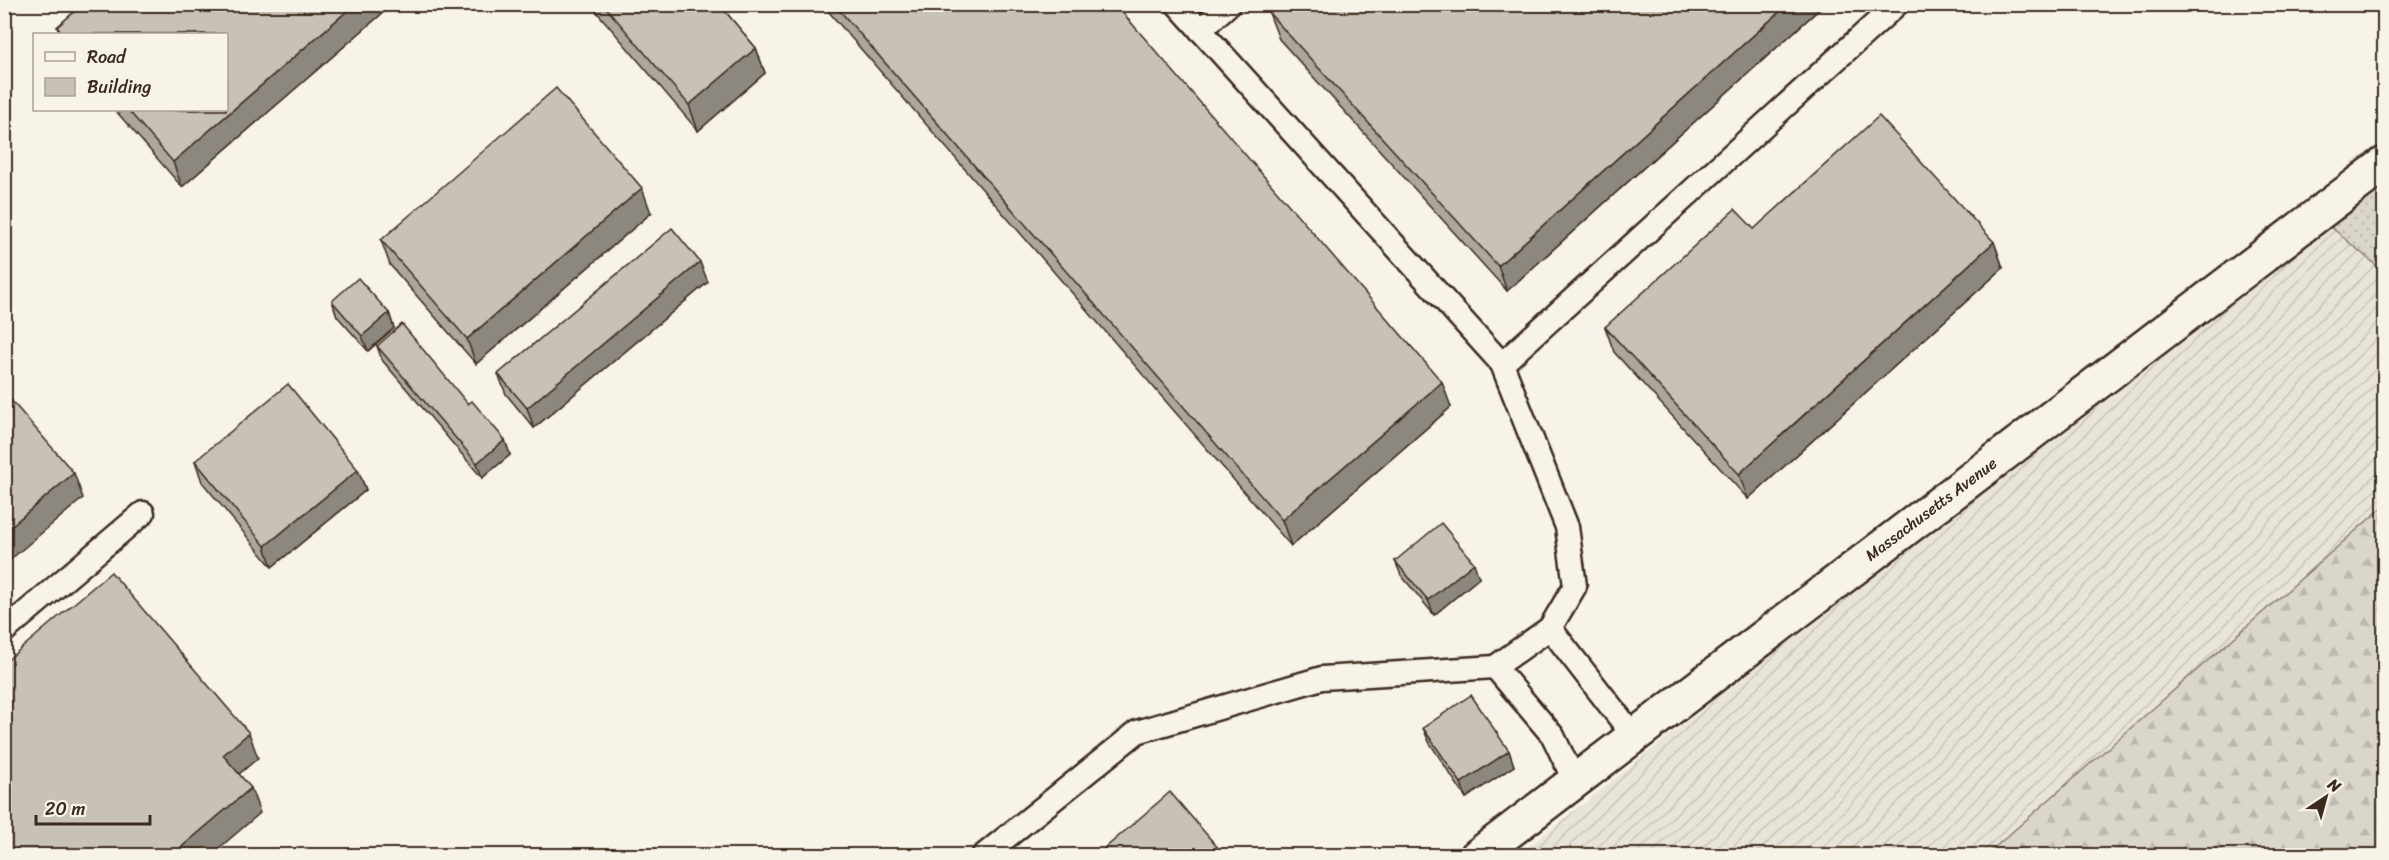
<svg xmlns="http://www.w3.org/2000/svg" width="2389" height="860" viewBox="0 0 2389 860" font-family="Sriracha,sans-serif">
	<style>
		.industrial { fill: url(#industrial-furrows) }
		.grass { fill: url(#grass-dots); stroke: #8b8074; stroke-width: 1.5 }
		.forest { fill: url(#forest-firs); stroke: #8b8074; stroke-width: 1.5 }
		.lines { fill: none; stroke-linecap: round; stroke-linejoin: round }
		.service-casing { stroke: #3b2a1e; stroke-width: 27 }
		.minor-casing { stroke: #3b2a1e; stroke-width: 38 }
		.service { stroke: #f7f3e8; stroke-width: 22 }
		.minor { stroke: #f7f3e8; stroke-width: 33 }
		.wall { fill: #aca69d; stroke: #3b2a1e; stroke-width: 1.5 }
		.shaded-wall { fill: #8c877f; stroke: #3b2a1e; stroke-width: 1.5 }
		.building { fill: #c8c1b6; stroke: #3b2a1e; stroke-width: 1.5 }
		.labels { text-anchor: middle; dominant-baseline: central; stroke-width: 4.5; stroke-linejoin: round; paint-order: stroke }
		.street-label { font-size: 16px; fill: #3b2a1e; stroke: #f7f3e8 }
	</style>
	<defs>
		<pattern id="industrial-furrows" width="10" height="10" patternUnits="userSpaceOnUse" patternTransform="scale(1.5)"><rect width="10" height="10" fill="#e9e4d9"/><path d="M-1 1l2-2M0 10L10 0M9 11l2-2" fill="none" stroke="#c9c4ba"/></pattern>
		<pattern id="grass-dots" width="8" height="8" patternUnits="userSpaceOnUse" patternTransform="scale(1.5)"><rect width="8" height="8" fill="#dbd6cb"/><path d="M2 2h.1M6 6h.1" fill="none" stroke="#bdb8ae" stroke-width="1.8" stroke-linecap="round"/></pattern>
		<pattern id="forest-firs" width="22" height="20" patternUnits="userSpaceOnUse" patternTransform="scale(1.5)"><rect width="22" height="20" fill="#dbd6cb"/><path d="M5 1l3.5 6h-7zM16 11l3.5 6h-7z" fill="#bdb8ae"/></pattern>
	</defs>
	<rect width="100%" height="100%" fill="#f7f3e8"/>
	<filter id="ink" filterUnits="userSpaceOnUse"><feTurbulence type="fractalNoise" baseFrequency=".0167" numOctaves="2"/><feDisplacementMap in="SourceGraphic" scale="12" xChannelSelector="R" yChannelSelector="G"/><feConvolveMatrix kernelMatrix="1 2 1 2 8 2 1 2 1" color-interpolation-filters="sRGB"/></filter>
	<g filter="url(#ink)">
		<!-- industrial -->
		<polygon class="industrial" points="2330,226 2384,272 2384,506 1986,855 1517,856 2132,371"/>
		<!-- grass -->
		<polygon class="grass" points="2384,186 2384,272 2330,226"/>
		<!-- forest -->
		<polygon class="forest" points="2384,506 2384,855 1986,855"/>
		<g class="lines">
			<!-- service casing -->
			<g class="service-casing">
				<g id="service">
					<polyline points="1200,30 1229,4"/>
					<polyline points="1502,364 1897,4"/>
					<polyline points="1550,628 1633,735"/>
					<polyline points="4,631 143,513"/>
					<polyline points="1495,667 1553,736 1574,780"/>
					<polyline points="983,856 1137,732 1322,678 1495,667 1550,628 1575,586 1567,527 1502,364 1177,4"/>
				</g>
			</g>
			<!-- minor casing -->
			<g class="minor-casing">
				<polyline id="minor" points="1477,856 2384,164"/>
			</g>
			<!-- service -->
			<use href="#service" class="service"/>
			<!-- minor -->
			<use href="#minor" class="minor"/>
		</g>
		<!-- wall -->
		<g class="wall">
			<polygon points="83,4 393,4 182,187 115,110 226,110 226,34 60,34 57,27"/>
			<polygon points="590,4 719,4 756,48 765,73 698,131"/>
			<polygon points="822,4 1115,4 1451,407 1291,546"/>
			<polygon points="1279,4 1825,4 1507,291 1279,39 1269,13"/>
			<polygon points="651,213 476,364 390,265 381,240"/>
			<polygon points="1754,229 1994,242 2003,268 1748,499 1614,352 1605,327"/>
			<polygon points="708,282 534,428 506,394 498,374"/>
			<polygon points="332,301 389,313 394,328 368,351 337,316"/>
			<polygon points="377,346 468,404 505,440 510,455 482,478 382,360"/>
			<polygon points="195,461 358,470 366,490 272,567 202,482"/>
			<polygon points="1395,561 1479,578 1434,615 1401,575"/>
			<polygon points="1423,728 1509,751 1514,766 1466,798 1429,742"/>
		</g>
		<!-- shaded-wall -->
		<g class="shaded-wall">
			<polygon points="355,4 393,4 182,187 173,162"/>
			<polygon points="1788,4 1825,4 1507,291 1498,266"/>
			<polygon points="756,48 765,73 698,131 689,105"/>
			<polygon points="642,188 651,213 476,364 467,339"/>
			<polygon points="1994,242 2003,268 1748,499 1739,474"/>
			<polygon points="700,262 708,282 534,428 527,408"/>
			<polygon points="389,313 394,328 368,351 362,336"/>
			<polygon points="1442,382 1451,407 1291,546 1282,520"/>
			<polygon points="505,440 510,455 482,478 477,463"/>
			<polygon points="358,470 366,490 272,567 265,546"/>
			<polygon points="74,473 83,498 4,565 4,532"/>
			<polygon points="1474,563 1479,578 1434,615 1428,600"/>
			<polygon points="249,733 258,758 232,780 223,755"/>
			<polygon points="1509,751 1514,766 1466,798 1461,783"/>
			<polygon points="251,788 260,813 211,855 172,855"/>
			<polygon points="1219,849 1222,855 1212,855"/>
		</g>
		<!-- building -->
		<g class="building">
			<polygon points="83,4 355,4 173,162 128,110 226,110 226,34 63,34 57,27"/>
			<polygon points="603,4 719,4 756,48 689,105"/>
			<polygon points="834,4 1115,4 1442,382 1282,520"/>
			<polygon points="1279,4 1788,4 1498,266 1269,13"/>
			<polygon points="556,88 642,188 467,339 381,240"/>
			<polygon points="1879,116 1994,242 1739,474 1605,327 1735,209 1754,229"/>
			<polygon points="672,228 700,262 527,408 498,374"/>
			<polygon points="358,278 389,313 362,336 332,301"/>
			<polygon points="402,324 468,404 472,401 505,440 477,463 377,346"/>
			<polygon points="288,384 358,470 265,546 195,461"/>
			<polygon points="4,392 74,473 4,532"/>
			<polygon points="1441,523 1474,563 1428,600 1395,561"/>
			<polygon points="111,572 249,733 223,755 251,788 172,855 4,855 4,663"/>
			<polygon points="1471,695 1509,751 1461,783 1423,728"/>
			<polygon points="1170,792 1219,849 1212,855 1097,855"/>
		</g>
	</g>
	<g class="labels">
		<!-- street labels -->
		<g class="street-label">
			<text transform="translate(1931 509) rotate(-37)">Massachusetts Avenue</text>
		</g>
	</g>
	<!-- margin -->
	<rect width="2389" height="860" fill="none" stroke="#f7f3e8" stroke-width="24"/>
	<rect x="12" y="12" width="2365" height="836" fill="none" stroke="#3b2a1e" stroke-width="2" filter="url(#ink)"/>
	<!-- legend -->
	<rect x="33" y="33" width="195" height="78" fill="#f7f3e8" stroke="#aca397" stroke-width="1.5"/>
	<rect x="45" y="52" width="30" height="9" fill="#f7f3e8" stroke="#aca397" stroke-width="1.5"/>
	<text x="87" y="63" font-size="18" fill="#3b2a1e">Road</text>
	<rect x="45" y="78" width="30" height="18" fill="#c8c1b6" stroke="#aca397" stroke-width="1.5"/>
	<text x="87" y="93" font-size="18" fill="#3b2a1e">Building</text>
	<!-- north arrow -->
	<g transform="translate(2326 797) rotate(36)" stroke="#f7f3e8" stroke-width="4.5" paint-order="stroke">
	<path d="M0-4.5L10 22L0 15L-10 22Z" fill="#3b2a1e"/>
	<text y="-9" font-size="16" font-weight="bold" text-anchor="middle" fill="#3b2a1e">N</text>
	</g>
	<!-- scale -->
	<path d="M36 815v9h114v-9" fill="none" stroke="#3b2a1e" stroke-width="3"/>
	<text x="45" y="815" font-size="18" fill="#3b2a1e" stroke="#f7f3e8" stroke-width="4.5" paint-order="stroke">20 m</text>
</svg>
